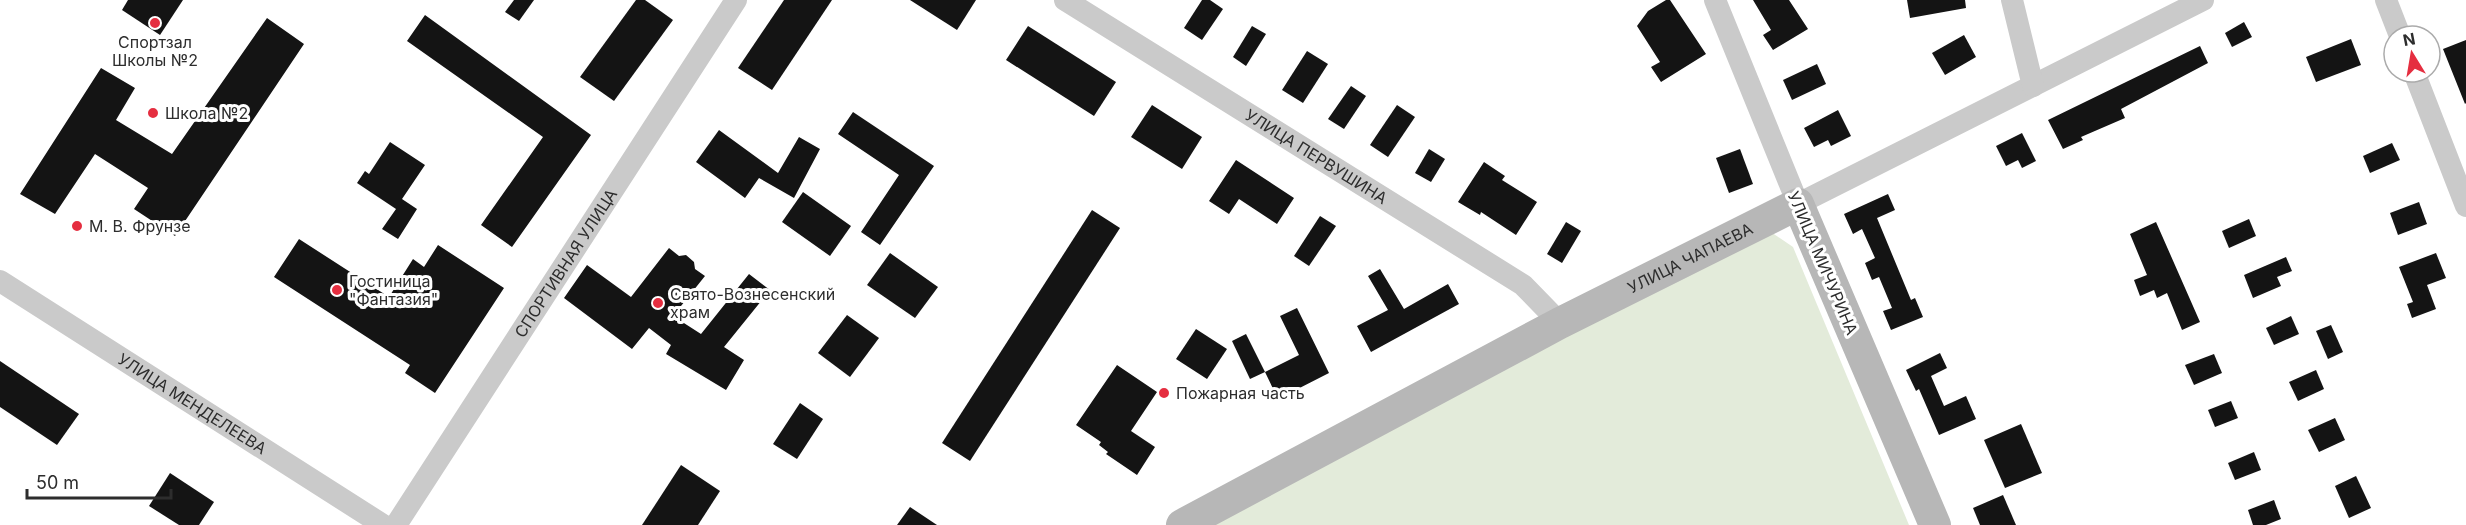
<svg xmlns="http://www.w3.org/2000/svg" width="2466" height="525" viewBox="0 0 2466 525" font-family="Inter,sans-serif">
	<style>
		.green { fill: #e3ebda }
		.building { fill: #141414 }
		.lines { fill: none; stroke-linecap: round; stroke-linejoin: round }
		.street { stroke: #cacaca; stroke-width: 22 }
		.secondary { stroke: #b7b7b7; stroke-width: 32 }
		.poi-dot { fill: #e52e40; stroke: #fff; stroke-width: 2 }
		.labels { text-anchor: middle; dominant-baseline: central; stroke-width: 6; stroke-linejoin: round; paint-order: stroke }
		.poi-label { font-size: 16px; fill: #2d2d2d; stroke: #fff; text-anchor: start }
		.street-label { font-size: 16px; fill: #2d2d2d; stroke: #fff }
	</style>
	<rect width="100%" height="100%" fill="#fff"/>
	<!-- green -->
	<polygon class="green" points="1768,230 1793,247 1909,525 1204,525"/>
	<!-- building -->
	<g class="building">
		<polygon points="128,0 183,0 160,35 122,10"/>
		<polygon points="514,0 534,0 519,21 505,12"/>
		<polygon points="636,0 645,0 673,20 614,101 580,77"/>
		<polygon points="784,0 832,0 772,90 738,68"/>
		<polygon points="910,0 976,0 957,30"/>
		<polygon points="1202,0 1210,0 1223,9 1202,40 1184,28"/>
		<polygon points="1666,0 1670,0 1706,54 1661,82 1651,67 1660,62 1637,26 1648,11"/>
		<polygon points="1753,0 1789,0 1808,29 1773,50 1763,35 1771,30"/>
		<polygon points="1907,0 1965,0 1966,8 1910,18"/>
		<polygon points="425,15 591,135 512,247 481,225 543,137 407,41"/>
		<polygon points="267,18 304,44 175,236 134,209 148,188 95,154 55,214 20,194 101,68 135,88 116,120 172,154"/>
		<polygon points="2244,22 2252,37 2232,47 2225,33"/>
		<polygon points="1028,26 1116,82 1094,116 1006,60"/>
		<polygon points="1252,26 1266,34 1246,66 1233,57"/>
		<polygon points="1964,35 1976,57 1945,75 1932,53"/>
		<polygon points="2351,39 2361,65 2316,82 2306,57"/>
		<polygon points="2466,40 2466,103 2465,104 2443,49"/>
		<polygon points="2200,46 2208,63 2121,109 2125,118 2081,137 2083,140 2063,149 2048,120"/>
		<polygon points="1307,51 1328,64 1303,103 1282,90"/>
		<polygon points="1817,64 1826,84 1792,100 1783,80"/>
		<polygon points="1351,86 1366,96 1344,129 1328,119"/>
		<polygon points="1152,105 1202,137 1182,169 1131,137"/>
		<polygon points="1397,105 1415,117 1388,157 1370,145"/>
		<polygon points="1838,110 1851,136 1831,146 1828,140 1814,147 1804,128"/>
		<polygon points="853,112 934,166 880,245 861,232 899,175 838,134"/>
		<polygon points="719,130 778,173 799,137 820,149 794,198 759,178 745,198 696,162"/>
		<polygon points="2022,133 2036,161 2022,168 2018,160 2006,166 1996,146"/>
		<polygon points="390,142 425,165 402,199 417,209 398,239 382,229 396,209 357,183 365,171 369,174"/>
		<polygon points="2392,143 2400,160 2370,173 2363,156"/>
		<polygon points="1429,149 1445,159 1431,182 1415,173"/>
		<polygon points="1740,149 1753,184 1729,193 1716,158"/>
		<polygon points="1236,160 1294,198 1277,224 1239,199 1229,214 1209,201"/>
		<polygon points="1484,162 1505,176 1502,180 1537,202 1516,235 1481,212 1480,215 1458,202"/>
		<polygon points="803,192 851,226 830,256 782,222"/>
		<polygon points="1888,194 1895,210 1877,218 1911,300 1915,298 1923,317 1891,330 1883,311 1892,308 1879,277 1872,280 1865,263 1875,258 1862,229 1853,234 1844,214"/>
		<polygon points="2419,202 2427,224 2398,235 2390,213"/>
		<polygon points="1092,210 1120,228 970,461 942,443"/>
		<polygon points="1320,216 1336,226 1309,266 1294,256"/>
		<polygon points="2249,219 2256,236 2229,248 2222,231"/>
		<polygon points="1566,222 1581,231 1562,263 1547,254"/>
		<polygon points="2156,222 2200,322 2182,330 2167,293 2157,298 2154,290 2140,296 2134,280 2147,275 2130,234"/>
		<polygon points="299,239 389,297 413,259 424,267 438,245 504,288 435,393 405,373 410,365 274,277"/>
		<polygon points="669,248 679,256 686,255 694,262 695,269 705,276 673,316 701,334 749,274 770,290 724,347 744,360 726,390 666,354 671,345 649,328 632,349 564,298 587,265 631,297"/>
		<polygon points="890,253 938,287 915,318 867,285"/>
		<polygon points="2436,253 2446,278 2427,285 2436,309 2412,318 2407,304 2413,302 2399,267"/>
		<polygon points="2286,257 2292,271 2277,277 2281,286 2253,298 2244,275"/>
		<polygon points="1380,269 1404,309 1448,284 1459,304 1371,352 1357,326 1388,310 1368,276"/>
		<polygon points="1297,308 1329,373 1278,399 1265,372 1299,355 1280,316"/>
		<polygon points="847,315 879,338 850,377 818,353"/>
		<polygon points="2291,316 2299,334 2274,345 2266,328"/>
		<polygon points="2331,325 2343,352 2328,359 2316,331"/>
		<polygon points="1196,329 1227,349 1207,379 1176,359"/>
		<polygon points="1246,334 1265,372 1250,379 1232,341"/>
		<polygon points="1940,353 1947,368 1931,376 1944,406 1966,396 1976,419 1939,435 1919,389 1916,391 1906,370"/>
		<polygon points="2214,354 2222,373 2194,385 2185,365"/>
		<polygon points="0,361 79,414 57,445 0,407"/>
		<polygon points="1117,365 1157,392 1131,431 1155,447 1137,475 1106,454 1108,452 1099,445 1101,442 1076,425"/>
		<polygon points="2316,370 2324,389 2298,401 2289,382"/>
		<polygon points="2231,401 2238,418 2215,427 2208,410"/>
		<polygon points="800,403 823,419 797,459 773,444"/>
		<polygon points="2335,418 2345,440 2319,452 2308,430"/>
		<polygon points="2021,424 2042,473 2005,488 1984,440"/>
		<polygon points="2254,452 2261,470 2235,480 2228,463"/>
		<polygon points="681,465 720,491 698,525 642,525"/>
		<polygon points="170,473 214,502 199,525 179,525 149,506"/>
		<polygon points="2356,476 2371,508 2349,518 2335,486"/>
		<polygon points="2003,495 2016,525 1980,525 1973,508"/>
		<polygon points="2274,500 2281,519 2266,525 2253,525 2248,510"/>
		<polygon points="910,507 937,525 897,525"/>
	</g>
	<g class="lines">
		<!-- street -->
		<g class="street">
			<path id="s1" d="M1065,0L1523,285L1560,323"/>
			<polyline points="1715,0 1798,204 2203,0"/>
			<polyline points="2012,0 2033,86"/>
			<polyline points="2386,0 2400,36"/>
			<polyline points="2414,72 2466,206"/>
			<path id="s2" d="M0,281L383,525"/>
			<path id="s3" d="M396,525L736,0"/>
		</g>
		<!-- secondary -->
		<path class="secondary" id="s4" d="M1182,525L1560,323L1798,204L1935,525"/>
	</g>
	<!-- markers -->
	<g class="poi-dot">
		<circle cx="155" cy="23" r="6"/>
		<circle cx="153" cy="113" r="6"/>
		<circle cx="77" cy="226" r="6"/>
		<circle cx="337" cy="290" r="6"/>
		<circle cx="658" cy="303" r="6"/>
		<circle cx="1164" cy="393" r="6"/>
	</g>
	<g class="labels">
		<!-- poi labels -->
		<g class="poi-label">
			<text x="155" y="42" text-anchor="middle">Спортзал<tspan x="155" dy="18">Школы №2</tspan></text>
			<text x="165" y="113">Школа №2</text>
			<text x="89" y="226">М. В. Фрунзе</text>
			<text x="349" y="281">Гостиница<tspan x="349" dy="18">"Фантазия"</tspan></text>
			<text x="670" y="294">Свято-Вознесенский<tspan x="670" dy="18">храм</tspan></text>
			<text x="1176" y="393">Пожарная часть</text>
		</g>
		<!-- street labels -->
		<g class="street-label">
			<text stroke="none"><textPath href="#s1" startOffset="296">УЛИЦА ПЕРВУШИНА</textPath></text>
			<text stroke="none"><textPath href="#s4" startOffset="574">УЛИЦА ЧАПАЕВА</textPath></text>
			<text stroke="none"><textPath href="#s3" startOffset="312">СПОРТИВНАЯ УЛИЦА</textPath></text>
			<text transform="translate(1823 263) rotate(67)">УЛИЦА МИЧУРИНА</text>
			<text stroke="none"><textPath href="#s2" startOffset="228">УЛИЦА МЕНДЕЛЕЕВА</textPath></text>
		</g>
	</g>
	<!-- north arrow -->
	<g transform="translate(2412 54) rotate(349)"><circle r="28" fill="#ffffff" stroke="#ababab" stroke-width="1.5"/>
	<path d="M0-4.5L10 22L0 15L-10 22Z" fill="#e52e40"/>
	<text y="-9" font-size="16" font-weight="bold" text-anchor="middle" fill="#2d2d2d">N</text>
	</g>
	<!-- scale -->
	<path d="M27 489v9h144v-9" fill="none" stroke="#2d2d2d" stroke-width="3"/>
	<text x="36" y="489" font-size="18" fill="#2d2d2d" stroke="#ffffff" stroke-width="4.5" paint-order="stroke">50 m</text>
</svg>
